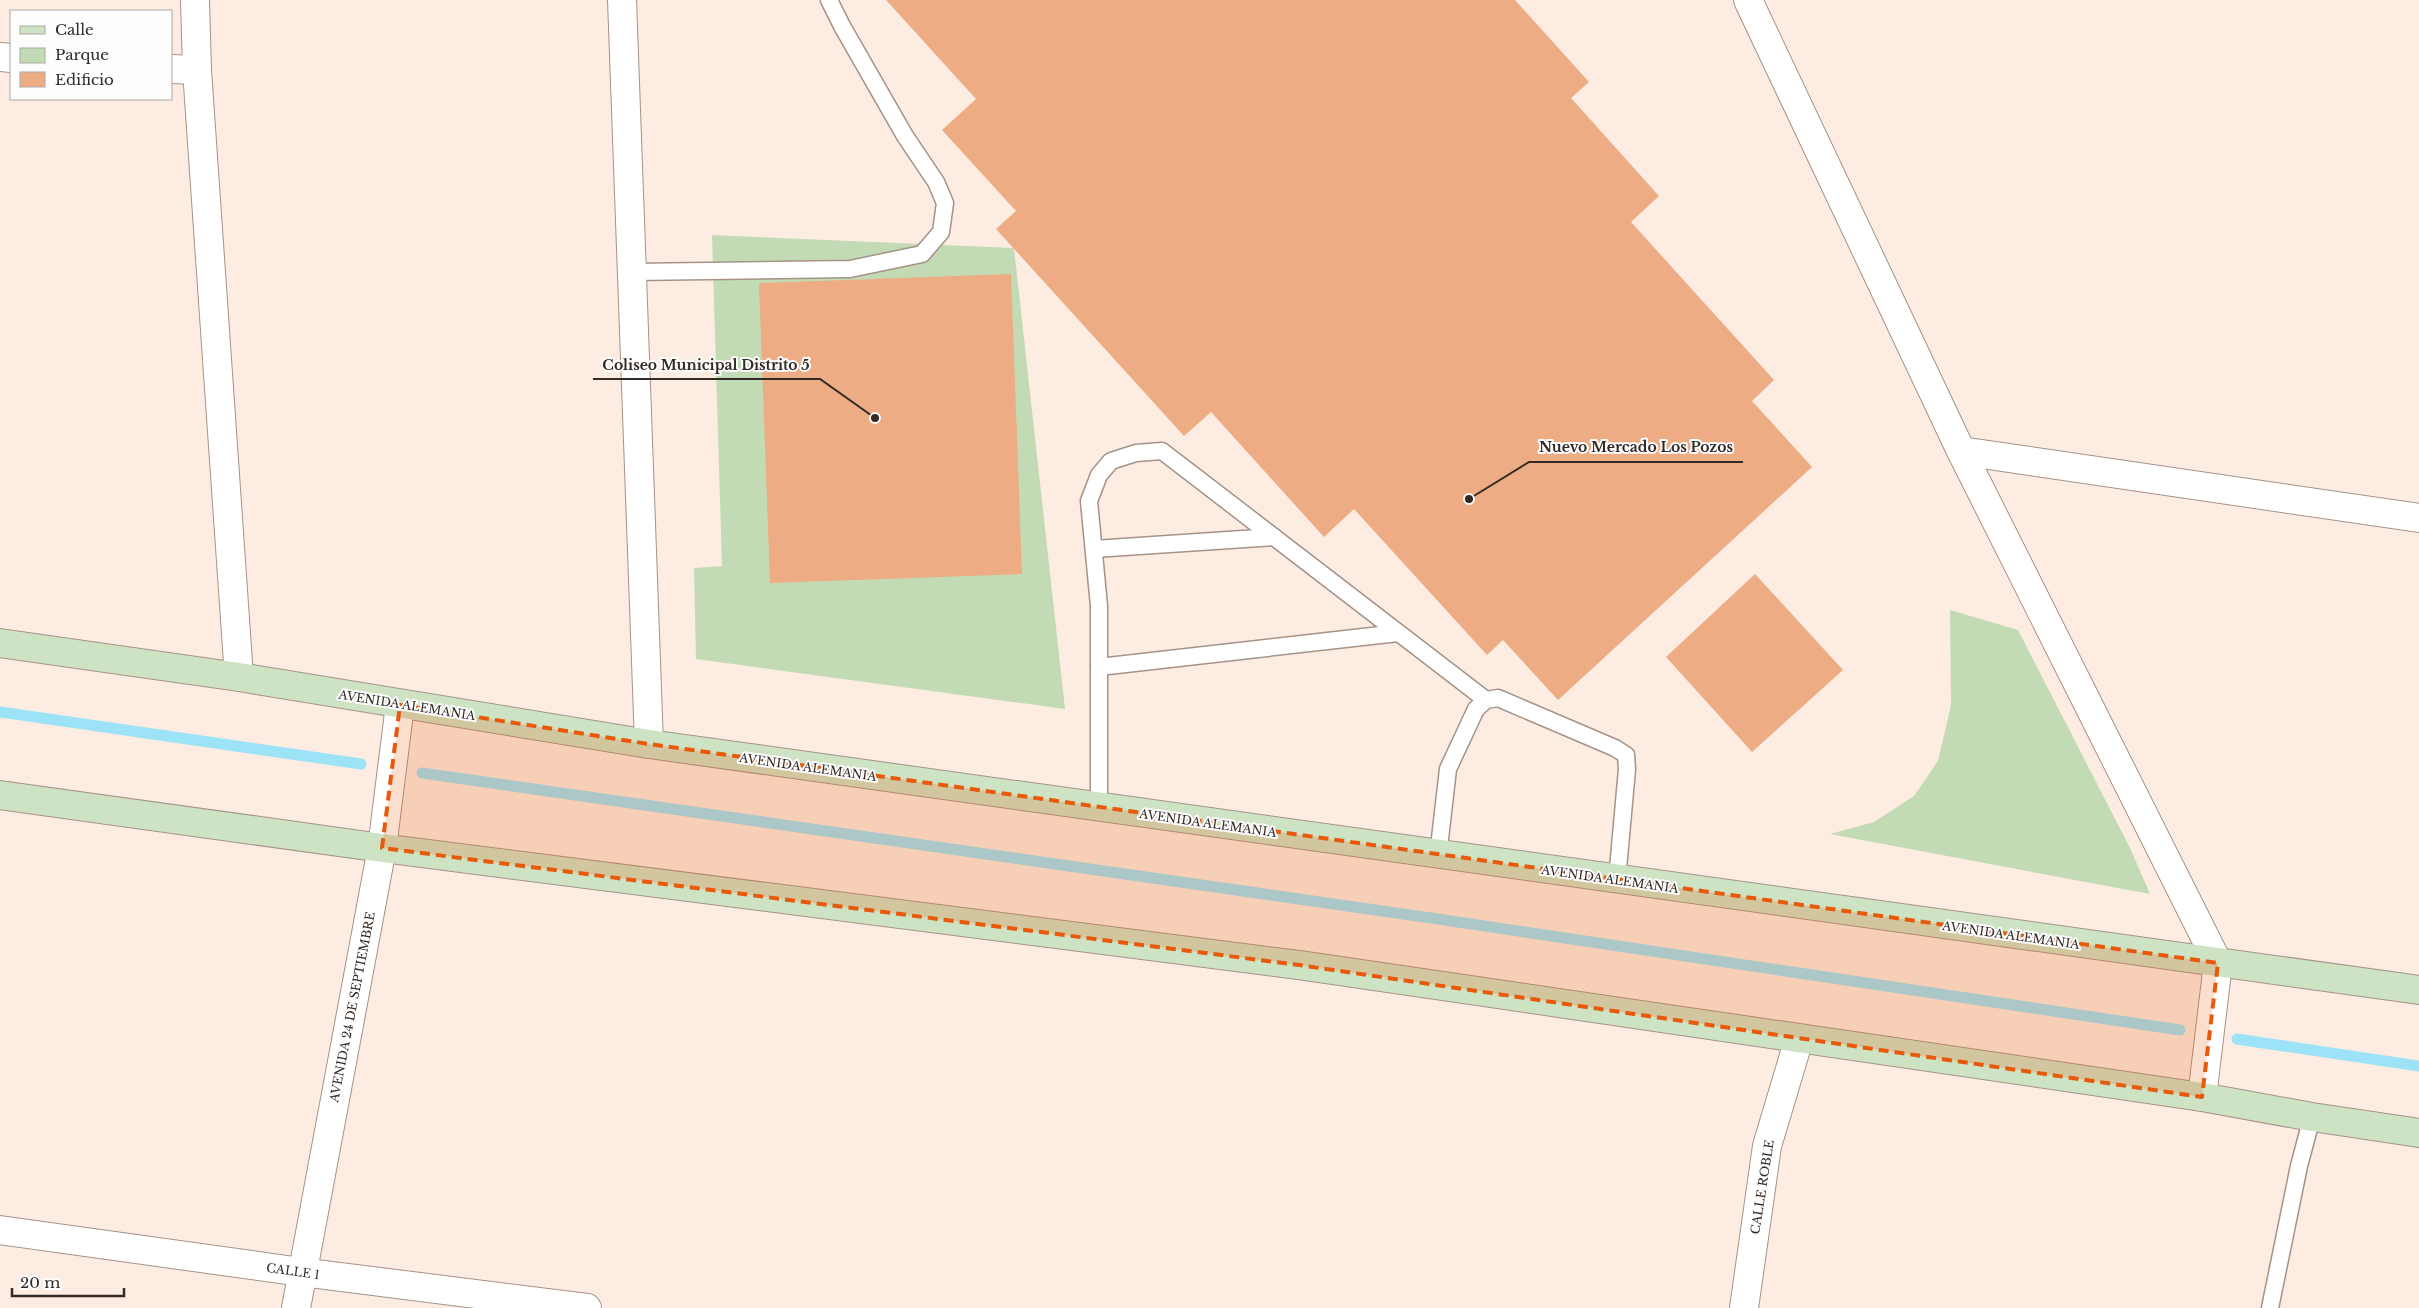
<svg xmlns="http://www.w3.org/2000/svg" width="2419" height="1308" viewBox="0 0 2419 1308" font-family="'Libre Baskerville',serif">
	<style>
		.green { fill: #c2dbb5 }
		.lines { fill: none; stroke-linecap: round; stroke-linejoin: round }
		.stream { stroke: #9de3f8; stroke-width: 11 }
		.building { fill: #edac83 }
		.service-casing { stroke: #a59388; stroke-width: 19 }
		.minor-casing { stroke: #a59388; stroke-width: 30 }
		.secondary-casing { stroke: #a59388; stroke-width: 30 }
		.service { stroke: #fff; stroke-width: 16 }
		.minor { stroke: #fff; stroke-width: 28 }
		.secondary { stroke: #cee2c4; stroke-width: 28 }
		.marked { fill: #e8590c; fill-opacity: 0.2; stroke: #e8590c; stroke-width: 4; stroke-dasharray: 10 6; stroke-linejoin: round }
		.labels { text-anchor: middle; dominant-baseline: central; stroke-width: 4; stroke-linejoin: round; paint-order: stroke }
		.street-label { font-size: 12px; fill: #312a25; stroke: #fdfdfd }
		.leader { fill: none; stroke: #312a25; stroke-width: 2 }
		.callout-dot { fill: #312a25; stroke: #fdfdfd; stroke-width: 2 }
		.callout-label { font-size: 14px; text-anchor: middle; font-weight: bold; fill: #312a25; stroke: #fdfdfd; stroke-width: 4; stroke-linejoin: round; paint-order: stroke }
	</style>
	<rect width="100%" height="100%" fill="#fcece2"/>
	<!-- green -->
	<g class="green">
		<polygon points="712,235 1014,248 1065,709 696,659 694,568 722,566"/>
		<polygon points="1950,610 2018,630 2130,848 2150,894 1830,834 1874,822 1914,796 1938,761 1951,705"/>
	</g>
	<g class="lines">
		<!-- stream -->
		<g class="stream">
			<polyline points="0,712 361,764"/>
			<polyline points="422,773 1431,918 2180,1030"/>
			<polyline points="2237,1039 2419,1066"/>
		</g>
	</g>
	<!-- building -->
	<g class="building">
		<polygon points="886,0 1515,0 1589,82 1571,98 1659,196 1631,222 1774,380 1752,401 1812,467 1558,700 1503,640 1487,655 1354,509 1324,537 1211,412 1184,436 996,229 1016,211 942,130 976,99"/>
		<polygon points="1011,274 1022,574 770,583 759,283"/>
		<polygon points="1755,574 1843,670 1752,752 1666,657"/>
	</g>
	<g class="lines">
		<!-- service casing -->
		<g class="service-casing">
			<g id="service">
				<polyline points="632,272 850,269 922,254 941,232 945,203 936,182 905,136 842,26 829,0"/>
				<polyline points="1094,549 1274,537"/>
				<polyline points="1099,667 1398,633"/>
				<polyline points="1099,808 1099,606 1089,501 1099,475 1111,461 1136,453 1162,451 1486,700"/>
				<polyline points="1438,856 1448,769 1476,709 1486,700 1498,698 1615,748 1626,755 1627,769 1617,880"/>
				<polyline points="2270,1308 2299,1166 2312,1117"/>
			</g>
		</g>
		<!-- minor casing -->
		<g class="minor-casing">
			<g id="minor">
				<polyline points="195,0 197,70 239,677"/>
				<polyline points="622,0 649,744"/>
				<polyline points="1748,0 1961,451 2218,963 2202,1097"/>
				<polyline points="0,57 11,58"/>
				<polyline points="171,69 197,70"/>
				<polyline points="1961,451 2419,518"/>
				<polyline points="0,1230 301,1272 587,1308"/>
				<polyline points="296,1308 382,848 400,705"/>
				<polyline points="1744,1308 1767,1146 1799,1039"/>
			</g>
		</g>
		<!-- secondary casing -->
		<g class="secondary-casing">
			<g id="secondary">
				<polyline points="0,643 239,677 649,744 2419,990"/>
				<polyline points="0,795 382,848 1299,965 2202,1097 2312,1117 2419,1133"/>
			</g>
		</g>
		<!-- service -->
		<use href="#service" class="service"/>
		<!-- minor -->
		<use href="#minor" class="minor"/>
		<!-- secondary -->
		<use href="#secondary" class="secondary"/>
	</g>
	<!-- marked area -->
	<path class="marked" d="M400,705L649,744L2218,963L2202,1097L1299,965L382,848Z"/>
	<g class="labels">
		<!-- street labels -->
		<g class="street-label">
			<text transform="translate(407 705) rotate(9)">AVENIDA ALEMANIA</text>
			<text transform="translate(808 767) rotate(8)">AVENIDA ALEMANIA</text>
			<text transform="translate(1208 823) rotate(8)">AVENIDA ALEMANIA</text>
			<text transform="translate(1610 879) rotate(8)">AVENIDA ALEMANIA</text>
			<text transform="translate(2011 935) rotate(8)">AVENIDA ALEMANIA</text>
			<text transform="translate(352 1007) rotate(-79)">AVENIDA 24 DE SEPTIEMBRE</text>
			<text transform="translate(1762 1187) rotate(-81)">CALLE ROBLE</text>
			<text transform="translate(293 1271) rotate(8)">CALLE 1</text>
		</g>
	</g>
	<!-- callouts -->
	<path class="leader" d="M875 418L820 379H593M1469 499L1529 462H1743"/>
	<g class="callout-dot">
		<circle cx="875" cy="418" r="5"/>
		<circle cx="1469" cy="499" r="5"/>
	</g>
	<g class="callout-label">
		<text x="706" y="370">Coliseo Municipal Distrito 5</text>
		<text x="1636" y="452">Nuevo Mercado Los Pozos</text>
	</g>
	<!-- legend -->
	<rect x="10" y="10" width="162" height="90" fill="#fdfdfd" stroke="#aba9a7"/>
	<rect x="20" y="26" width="25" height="8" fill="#cee2c4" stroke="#aba9a7"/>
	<text x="55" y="35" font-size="15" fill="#312a25">Calle</text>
	<rect x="20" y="48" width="25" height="15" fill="#c2dbb5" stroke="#aba9a7"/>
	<text x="55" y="60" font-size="15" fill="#312a25">Parque</text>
	<rect x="20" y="72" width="25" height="15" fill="#edac83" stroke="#aba9a7"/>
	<text x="55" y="85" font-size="15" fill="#312a25">Edificio</text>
	<!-- scale -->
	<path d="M12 1288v8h112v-8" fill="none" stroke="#312a25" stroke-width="2.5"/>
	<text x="20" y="1288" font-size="15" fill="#312a25" stroke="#fdfdfd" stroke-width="4" paint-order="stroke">20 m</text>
</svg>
